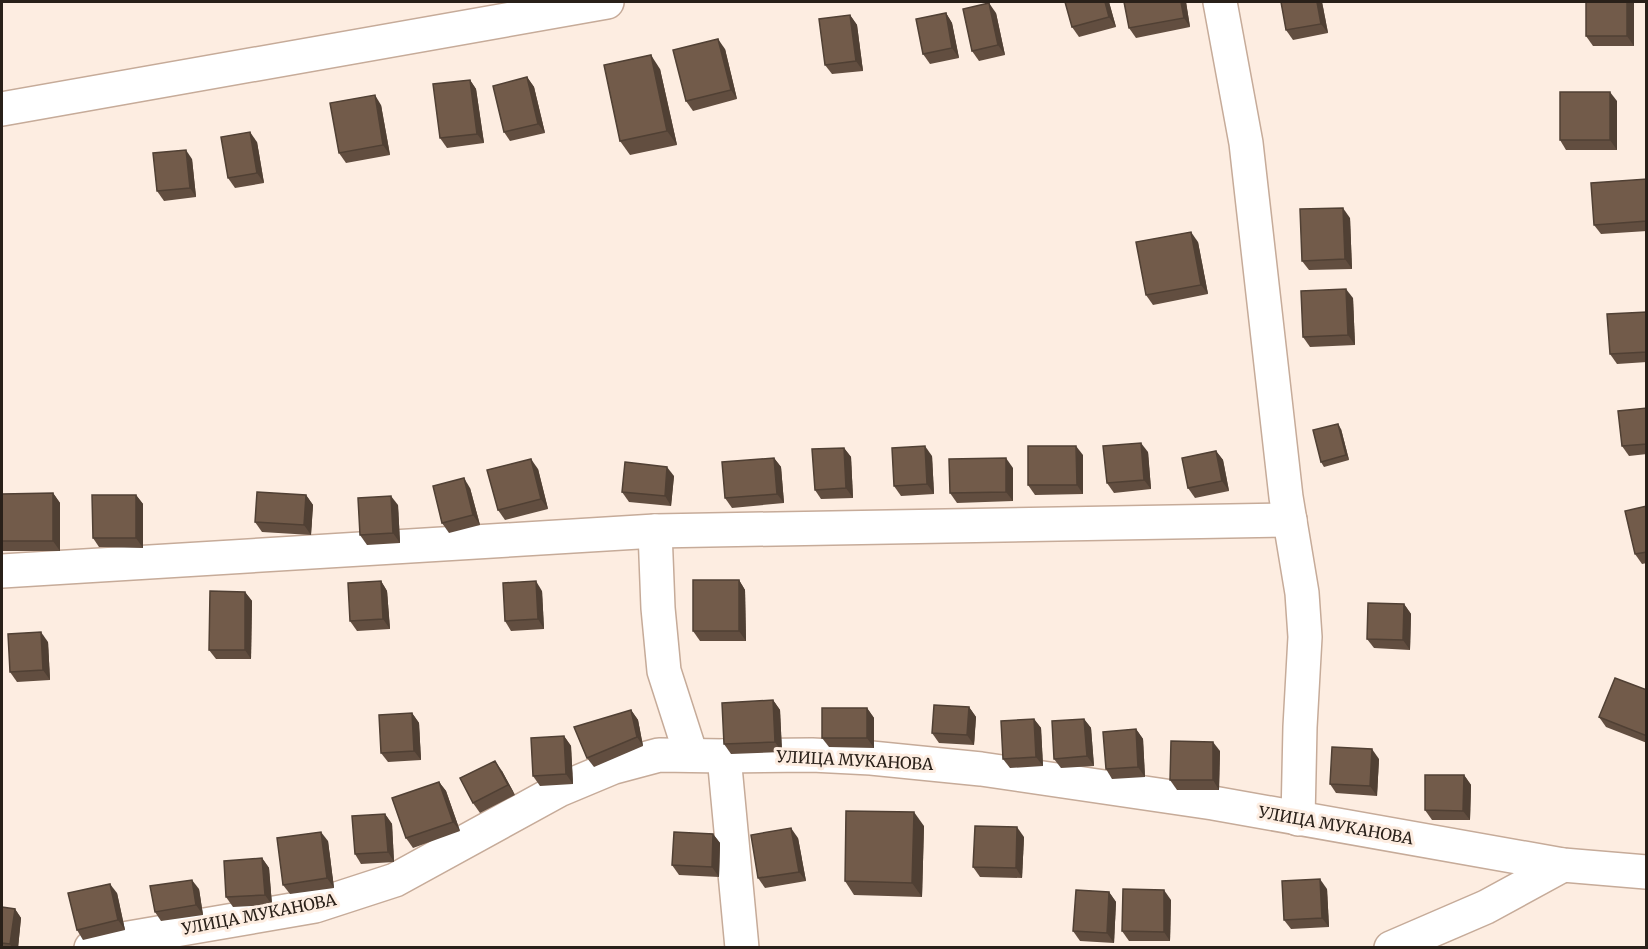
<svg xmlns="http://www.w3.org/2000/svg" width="1648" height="949" viewBox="0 0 1648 949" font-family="Merriweather,serif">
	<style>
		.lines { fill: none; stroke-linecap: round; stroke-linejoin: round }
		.minor-casing { stroke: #c6ab99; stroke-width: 36 }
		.minor { stroke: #fff; stroke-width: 33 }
		.wall { fill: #624e40 }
		.shaded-wall { fill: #504034 }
		.building { fill: #725b4a; stroke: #504034; stroke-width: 1.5 }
		.labels { text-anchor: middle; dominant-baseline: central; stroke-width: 6; stroke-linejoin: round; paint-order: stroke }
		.street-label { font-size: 16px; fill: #292019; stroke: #fdede1 }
	</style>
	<rect width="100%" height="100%" fill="#fdede1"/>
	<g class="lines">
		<!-- minor casing -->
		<g class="minor-casing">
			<g id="minor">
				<polyline points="1220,2 1246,143 1286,497 1302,593 1305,637 1300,727 1298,819"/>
				<polyline points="2,109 607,2"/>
				<polyline points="655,531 658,608 664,671 691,755"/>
				<polyline points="2,571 655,531 1290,520"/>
				<polyline points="724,756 742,948"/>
				<polyline points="91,948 123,939 315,906 395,880 559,790 614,767 659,755 724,756 812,755 871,758 981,769 1213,803 1563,865 1646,872"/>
				<polyline points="1391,948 1486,907 1563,865"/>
			</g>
		</g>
		<!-- minor -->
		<use href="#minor" class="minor"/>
	</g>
	<!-- wall -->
	<g class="wall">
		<polygon points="1065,2 1109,2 1116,27 1079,37 1072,27"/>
		<polygon points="1124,2 1186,2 1190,27 1136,38 1129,28"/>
		<polygon points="1281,2 1322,2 1328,33 1293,40 1286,30"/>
		<polygon points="1634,2 1634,46 1593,46 1586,36"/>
		<polygon points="946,13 952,23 959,58 930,64 923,54"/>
		<polygon points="996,13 1005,55 979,61 972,51"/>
		<polygon points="850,15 857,25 863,71 832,74 825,65"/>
		<polygon points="725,49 737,99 693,111 686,101"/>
		<polygon points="660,69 677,145 630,155 620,141"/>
		<polygon points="527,77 534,87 545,133 510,141 504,132"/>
		<polygon points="470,80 476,89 484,143 447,148 440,138"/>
		<polygon points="1617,101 1617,150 1566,150 1560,140"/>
		<polygon points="381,105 390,155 346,163 339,153"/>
		<polygon points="257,142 264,183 235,188 228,178"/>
		<polygon points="192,159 196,197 164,201 157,191"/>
		<polygon points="1647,179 1647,231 1601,234 1594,225"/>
		<polygon points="1350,218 1352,269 1309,270 1302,261"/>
		<polygon points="1198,242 1208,294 1153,305 1146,295"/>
		<polygon points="1353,298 1355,345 1310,347 1303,337"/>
		<polygon points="1647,312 1647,362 1617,364 1610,354"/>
		<polygon points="1647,408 1647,454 1629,456 1622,446"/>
		<polygon points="1341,429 1349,460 1324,467 1321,462"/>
		<polygon points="844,448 851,457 853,498 821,499 815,490"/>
		<polygon points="1216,451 1223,460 1229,491 1195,498 1188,488"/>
		<polygon points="1148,452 1151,489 1114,493 1107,483"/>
		<polygon points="1083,455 1083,494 1035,495 1028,485"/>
		<polygon points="932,456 934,494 901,496 894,486"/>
		<polygon points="774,458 781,467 784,503 732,508 725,498"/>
		<polygon points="1013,468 1013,501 957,503 950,493"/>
		<polygon points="538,469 548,509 505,520 498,510"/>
		<polygon points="674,476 671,506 629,502 622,492"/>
		<polygon points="470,488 480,525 449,533 442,523"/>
		<polygon points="53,493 60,503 60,551 2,551 2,494"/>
		<polygon points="136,495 143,504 143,548 99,547 93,538"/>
		<polygon points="306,495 313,505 311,535 262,532 255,522"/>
		<polygon points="398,505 400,543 367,545 360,535"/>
		<polygon points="1647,506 1647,563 1642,564 1635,554"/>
		<polygon points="739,580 745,590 746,641 700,641 693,631"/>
		<polygon points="381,581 387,591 390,629 357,631 350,621"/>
		<polygon points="542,591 544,629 511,631 505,621"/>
		<polygon points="245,592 252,601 251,659 216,659 209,650"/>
		<polygon points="1404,604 1411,614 1410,650 1374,648 1367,639"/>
		<polygon points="48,642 50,680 17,682 10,672"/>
		<polygon points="1647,690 1647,743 1606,727 1599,717"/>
		<polygon points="773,700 780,710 782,752 731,754 724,744"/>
		<polygon points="969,707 976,717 974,745 939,743 932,733"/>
		<polygon points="867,708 874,718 874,748 829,747 822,738"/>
		<polygon points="631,710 638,720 643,746 594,767 587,758"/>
		<polygon points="412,713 419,723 421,760 388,762 381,753"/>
		<polygon points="1034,719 1041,728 1043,766 1010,768 1003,759"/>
		<polygon points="1084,719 1091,728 1094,766 1061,768 1054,759"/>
		<polygon points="1136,729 1143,739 1145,777 1112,779 1106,769"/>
		<polygon points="564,736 571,746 573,784 540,786 533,776"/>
		<polygon points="1220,751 1219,790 1177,790 1170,780"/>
		<polygon points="1379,759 1377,796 1336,793 1330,784"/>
		<polygon points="502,771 515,795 480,813 473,803"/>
		<polygon points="1464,775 1471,785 1470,820 1432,820 1425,810"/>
		<polygon points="439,782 446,791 460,831 413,848 406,838"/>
		<polygon points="385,814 392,824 394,862 361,864 355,854"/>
		<polygon points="924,826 922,897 854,895 845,881"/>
		<polygon points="713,834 720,843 719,877 679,875 672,865"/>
		<polygon points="1024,837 1022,878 980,877 973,867"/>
		<polygon points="798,838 806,881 765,888 758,878"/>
		<polygon points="328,841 334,888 290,894 283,885"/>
		<polygon points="262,858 269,868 272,905 233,907 226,897"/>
		<polygon points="199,889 203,915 161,921 155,912"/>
		<polygon points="1327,889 1329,927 1291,929 1284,920"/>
		<polygon points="1109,892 1116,902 1114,943 1080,941 1073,931"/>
		<polygon points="117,893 125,930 83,940 77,930"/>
		<polygon points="1171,900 1170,941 1129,941 1122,931"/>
		<polygon points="2,907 15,909 21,918 18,948 2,948"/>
	</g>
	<!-- shaded-wall -->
	<g class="shaded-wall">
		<polygon points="1105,2 1109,2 1116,27 1109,17"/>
		<polygon points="1181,2 1186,2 1190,27 1184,18"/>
		<polygon points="1317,2 1322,2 1328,33 1321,24"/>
		<polygon points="1627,2 1634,2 1634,46 1627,36"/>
		<polygon points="989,3 996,13 1005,55 998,45"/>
		<polygon points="946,13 952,23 959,58 952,48"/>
		<polygon points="850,15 857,25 863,71 856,61"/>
		<polygon points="718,39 725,49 737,99 731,90"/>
		<polygon points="651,55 660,69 677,145 667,131"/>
		<polygon points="527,77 534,87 545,133 538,124"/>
		<polygon points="470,80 476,89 484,143 477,134"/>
		<polygon points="1610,92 1617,101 1617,150 1610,140"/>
		<polygon points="375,95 381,105 390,155 383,145"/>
		<polygon points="250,132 257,142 264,183 257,173"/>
		<polygon points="186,150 192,159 196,197 190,188"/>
		<polygon points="1343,208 1350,218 1352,269 1345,259"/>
		<polygon points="1191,232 1198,242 1208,294 1201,285"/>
		<polygon points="1346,289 1353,298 1355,345 1348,335"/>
		<polygon points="1338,424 1341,429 1349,460 1346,455"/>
		<polygon points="1141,443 1148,452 1151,489 1144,480"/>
		<polygon points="925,446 932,456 934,494 927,484"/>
		<polygon points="1076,446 1083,455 1083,494 1077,485"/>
		<polygon points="844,448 851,457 853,498 846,488"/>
		<polygon points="1216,451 1223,460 1229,491 1222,481"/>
		<polygon points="774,458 781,467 784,503 777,494"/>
		<polygon points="1006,458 1013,468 1013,501 1006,492"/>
		<polygon points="531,459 538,469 548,509 541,499"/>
		<polygon points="667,467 674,476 671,506 665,496"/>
		<polygon points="464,478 470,488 480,525 473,515"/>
		<polygon points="53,493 60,503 60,551 53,541"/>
		<polygon points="136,495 143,504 143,548 136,538"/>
		<polygon points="306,495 313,505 311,535 304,525"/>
		<polygon points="391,496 398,505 400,543 393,533"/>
		<polygon points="739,580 745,590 746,641 739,631"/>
		<polygon points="381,581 387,591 390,629 383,619"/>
		<polygon points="536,581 542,591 544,629 538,619"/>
		<polygon points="245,592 252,601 251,659 245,650"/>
		<polygon points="1404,604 1411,614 1410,650 1403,640"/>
		<polygon points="41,632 48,642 50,680 43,670"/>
		<polygon points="773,700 780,710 782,752 775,742"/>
		<polygon points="969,707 976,717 974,745 967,735"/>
		<polygon points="867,708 874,718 874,748 867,738"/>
		<polygon points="631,710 638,720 643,746 637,737"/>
		<polygon points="412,713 419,723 421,760 414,751"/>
		<polygon points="1034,719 1041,728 1043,766 1036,757"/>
		<polygon points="1084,719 1091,728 1094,766 1087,756"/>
		<polygon points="1136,729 1143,739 1145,777 1138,767"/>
		<polygon points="564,736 571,746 573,784 566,774"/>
		<polygon points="1213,742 1220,751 1219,790 1213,780"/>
		<polygon points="1372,749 1379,759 1377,796 1370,786"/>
		<polygon points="495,761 502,771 515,795 508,785"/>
		<polygon points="1464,775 1471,785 1470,820 1463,811"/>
		<polygon points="439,782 446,791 460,831 453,822"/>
		<polygon points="914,812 924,826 922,897 912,883"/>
		<polygon points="385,814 392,824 394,862 388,852"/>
		<polygon points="1017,827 1024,837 1022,878 1016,868"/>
		<polygon points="791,828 798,838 806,881 799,872"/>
		<polygon points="321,832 328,841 334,888 327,878"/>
		<polygon points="713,834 720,843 719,877 712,867"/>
		<polygon points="262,858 269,868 272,905 265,895"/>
		<polygon points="1320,879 1327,889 1329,927 1322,918"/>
		<polygon points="192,880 199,889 203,915 196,905"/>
		<polygon points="110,884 117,893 125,930 118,920"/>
		<polygon points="1164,890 1171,900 1170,941 1164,932"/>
		<polygon points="1109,892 1116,902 1114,943 1107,933"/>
		<polygon points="15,909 21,918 18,948 12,948 10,944"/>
	</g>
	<!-- building -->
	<g class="building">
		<polygon points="1065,2 1105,2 1109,17 1072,27"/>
		<polygon points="1124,2 1181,2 1184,18 1129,28"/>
		<polygon points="1281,2 1317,2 1321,24 1286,30"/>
		<rect x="1586" y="2" width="41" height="34"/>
		<polygon points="989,3 998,45 972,51 963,9"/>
		<polygon points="946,13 952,48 923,54 916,19"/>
		<polygon points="850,15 856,61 825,65 819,19"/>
		<polygon points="718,39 731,90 686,101 673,50"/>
		<polygon points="651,55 667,131 620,141 604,65"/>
		<polygon points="527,77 538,124 504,132 493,86"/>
		<polygon points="470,80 477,134 440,138 433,84"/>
		<rect x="1560" y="92" width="50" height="48"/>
		<polygon points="375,95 383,145 339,153 330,103"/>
		<polygon points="250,132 257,173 228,178 221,137"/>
		<polygon points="186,150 190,188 157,191 153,153"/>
		<polygon points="1647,179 1647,221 1594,225 1591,183"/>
		<polygon points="1343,208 1345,259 1302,261 1300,209"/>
		<polygon points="1191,232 1201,285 1146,295 1136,242"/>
		<polygon points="1346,289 1348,335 1303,337 1301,291"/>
		<polygon points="1647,312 1647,352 1610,354 1607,314"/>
		<polygon points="1647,408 1647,444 1622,446 1618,411"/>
		<polygon points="1338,424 1346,455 1321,462 1313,430"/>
		<polygon points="1141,443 1144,480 1107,483 1103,446"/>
		<polygon points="925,446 927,484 894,486 892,448"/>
		<polygon points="1028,446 1076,446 1077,485 1028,485"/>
		<polygon points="844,448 846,488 815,490 812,449"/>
		<polygon points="1216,451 1222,481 1188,488 1182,458"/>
		<polygon points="774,458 777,494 725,498 722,462"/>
		<polygon points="1006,458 1006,492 950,493 949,459"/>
		<polygon points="531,459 541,499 498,510 487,470"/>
		<polygon points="625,462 667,467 665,496 622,492"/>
		<polygon points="464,478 473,515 442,523 433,486"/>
		<polygon points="257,492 306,495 304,525 255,522"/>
		<polygon points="53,493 53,541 2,541 2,494"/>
		<polygon points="92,495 136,495 136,538 93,538"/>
		<polygon points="391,496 393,533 360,535 358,498"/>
		<polygon points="1647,506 1647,552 1635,554 1625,511"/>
		<rect x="693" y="580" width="46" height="51"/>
		<polygon points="381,581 383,619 350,621 348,583"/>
		<polygon points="536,581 538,619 505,621 503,583"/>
		<polygon points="210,591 245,592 245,650 209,650"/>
		<polygon points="1368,603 1404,604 1403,640 1367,639"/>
		<polygon points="41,632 43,670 10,672 8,634"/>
		<polygon points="1615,678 1647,690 1647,736 1599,717"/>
		<polygon points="773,700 775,742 724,744 722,703"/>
		<polygon points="934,705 969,707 967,735 932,733"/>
		<rect x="822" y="708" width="45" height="30"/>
		<polygon points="631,710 637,737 587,758 574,727"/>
		<polygon points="412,713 414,751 381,753 379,715"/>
		<polygon points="1034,719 1036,757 1003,759 1001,721"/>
		<polygon points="1084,719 1087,756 1054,759 1052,721"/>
		<polygon points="1136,729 1138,767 1106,769 1103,732"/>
		<polygon points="564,736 566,774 533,776 531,738"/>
		<polygon points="1171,741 1213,742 1213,780 1170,780"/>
		<polygon points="1332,747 1372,749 1370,786 1330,784"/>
		<polygon points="495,761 508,785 473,803 460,778"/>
		<polygon points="1425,775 1464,775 1463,811 1425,810"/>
		<polygon points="439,782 453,822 406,838 392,798"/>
		<polygon points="846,811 914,812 912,883 845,881"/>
		<polygon points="385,814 388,852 355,854 352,816"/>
		<polygon points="975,826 1017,827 1016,868 973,867"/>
		<polygon points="791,828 799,872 758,878 751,835"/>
		<polygon points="321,832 327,878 283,885 277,838"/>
		<polygon points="674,832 713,834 712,867 672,865"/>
		<polygon points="262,858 265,895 226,897 224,861"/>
		<polygon points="1320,879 1322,918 1284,920 1282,881"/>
		<polygon points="192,880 196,905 155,912 150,886"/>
		<polygon points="110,884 118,920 77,930 68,893"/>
		<polygon points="1123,889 1164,890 1164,932 1122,931"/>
		<polygon points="1076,890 1109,892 1107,933 1073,931"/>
		<polygon points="2,907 15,909 10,944 2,943"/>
	</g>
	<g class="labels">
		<!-- street labels -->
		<g class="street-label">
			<text transform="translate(855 760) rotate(3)">УЛИЦА МУКАНОВА</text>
			<text transform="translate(1336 825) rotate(10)">УЛИЦА МУКАНОВА</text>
			<text transform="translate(259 914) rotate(-11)">УЛИЦА МУКАНОВА</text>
		</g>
	</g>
	<!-- border -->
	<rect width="1648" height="949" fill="none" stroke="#292019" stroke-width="6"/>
</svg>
